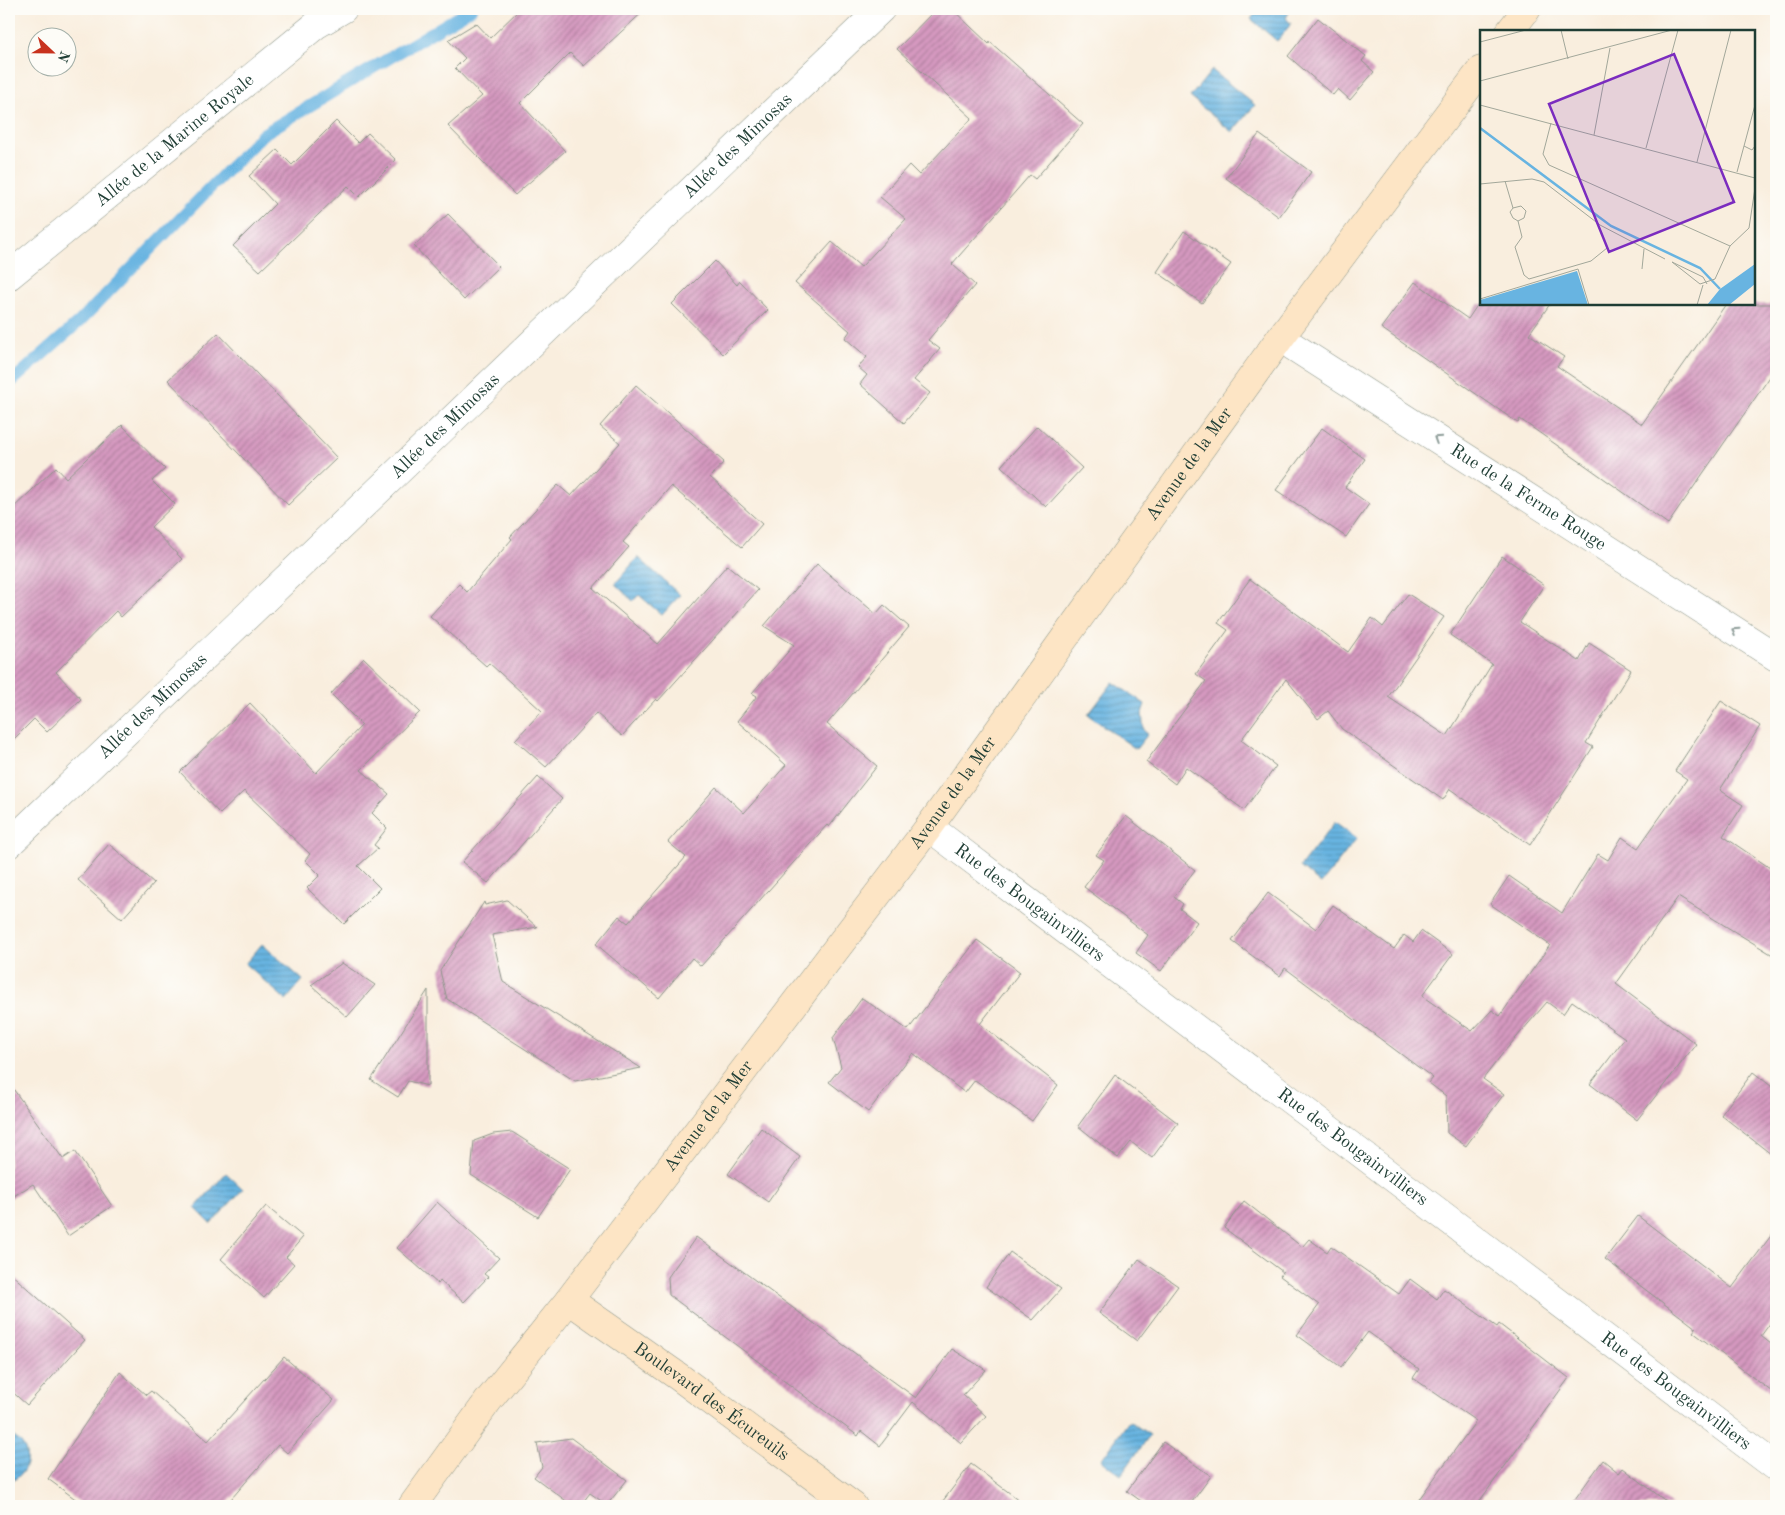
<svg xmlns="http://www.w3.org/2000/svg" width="1785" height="1515" viewBox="0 0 1785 1515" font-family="'Old Standard TT',serif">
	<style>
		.water { fill: url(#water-rules); stroke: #44788a }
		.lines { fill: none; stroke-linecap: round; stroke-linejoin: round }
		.stream { stroke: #68b4e1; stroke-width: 12 }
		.building { fill: url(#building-hatch) }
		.street-casing { stroke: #8c9689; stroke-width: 29 }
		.secondary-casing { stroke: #8c9689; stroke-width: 29 }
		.street { stroke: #fff; stroke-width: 28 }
		.secondary { stroke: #fde5c5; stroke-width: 28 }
		.oneway { stroke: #8f9e9a }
		.labels { text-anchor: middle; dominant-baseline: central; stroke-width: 4; stroke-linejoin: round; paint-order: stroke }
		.street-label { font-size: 18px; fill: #1f3d34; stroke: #fdfcf7 }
		.inset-river { fill: none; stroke: #68b4e1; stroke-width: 2.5 }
		.inset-road { fill: none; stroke: #a2a79a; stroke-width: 1 }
		.view { fill: #7b2cbf; fill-opacity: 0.15; stroke: #7b2cbf; stroke-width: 2.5 }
		.inset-edge { fill: none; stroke: #1f3d34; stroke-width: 2.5 }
	</style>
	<defs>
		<pattern id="water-rules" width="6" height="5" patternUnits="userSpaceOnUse" patternTransform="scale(1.25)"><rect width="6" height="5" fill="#68b4e1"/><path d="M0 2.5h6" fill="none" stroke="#5594b7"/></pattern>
		<pattern id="building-hatch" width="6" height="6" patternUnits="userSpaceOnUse" patternTransform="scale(1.25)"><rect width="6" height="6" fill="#d699c0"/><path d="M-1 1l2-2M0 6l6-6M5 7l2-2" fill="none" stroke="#ad7e9d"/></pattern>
	</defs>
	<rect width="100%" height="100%" fill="#fdfcf7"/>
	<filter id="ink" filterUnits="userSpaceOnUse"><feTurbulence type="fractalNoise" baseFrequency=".02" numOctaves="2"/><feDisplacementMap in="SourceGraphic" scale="10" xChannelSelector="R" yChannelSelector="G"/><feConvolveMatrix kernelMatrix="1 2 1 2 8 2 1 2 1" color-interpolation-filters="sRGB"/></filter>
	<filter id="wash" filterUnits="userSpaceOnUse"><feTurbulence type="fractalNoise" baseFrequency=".0096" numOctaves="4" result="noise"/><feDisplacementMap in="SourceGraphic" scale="20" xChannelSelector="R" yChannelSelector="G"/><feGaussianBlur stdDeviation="1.12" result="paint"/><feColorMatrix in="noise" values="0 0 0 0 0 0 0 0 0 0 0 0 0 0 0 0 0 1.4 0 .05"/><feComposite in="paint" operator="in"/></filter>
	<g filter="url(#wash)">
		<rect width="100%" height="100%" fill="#f9eede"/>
		<!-- water -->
		<g class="water">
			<polygon points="1259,9 1291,9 1286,18 1291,24 1277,41 1251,19"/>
			<polygon points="1212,70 1255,105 1232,132 1190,97"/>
			<polygon points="638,557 680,595 662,615 639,595 633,601 615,584"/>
			<polygon points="1113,682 1145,704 1142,713 1144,731 1148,734 1136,749 1088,715"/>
			<polygon points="1335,822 1357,838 1321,884 1300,867"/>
			<polygon points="262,944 303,980 286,1000 245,964"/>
			<polygon points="226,1173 243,1189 211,1224 195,1208"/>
			<polygon points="1129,1421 1150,1435 1121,1475 1101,1460"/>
			<path d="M9,1435C33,1443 32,1474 9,1482Z"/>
		</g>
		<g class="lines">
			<!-- stream -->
			<polyline class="stream" points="9,384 79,322 263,134 471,9"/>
		</g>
		<g id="blocks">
			<!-- building -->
			<g class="building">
				<polygon points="520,9 646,9 584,66 570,53 520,103 565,151 515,195 448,126 482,96 455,68 465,58 448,40 476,23 490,38"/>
				<polygon points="936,9 952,9 989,44 990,42 1083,124 1035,179 1030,175 952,264 975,285 928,340 940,349 914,380 930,393 904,423 860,384 867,375 858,367 867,357 845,338 850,331 795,283 832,242 861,267 906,219 880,197 909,165 919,175 972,118 897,49"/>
				<polygon points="1318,18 1366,56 1362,61 1374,72 1350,100 1338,89 1333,95 1288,56"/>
				<polygon points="336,121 358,143 368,133 396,160 359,197 348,186 260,271 233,246 275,204 249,176 277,150 292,165"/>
				<polygon points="1259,134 1311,172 1279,217 1226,178"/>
				<polygon points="448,214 499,266 464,300 414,246"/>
				<polygon points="1184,231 1231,264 1202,303 1157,272"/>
				<polygon points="715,261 737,285 740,281 768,310 723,354 672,304"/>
				<polygon points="1415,282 1468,319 1478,304 1550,304 1529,334 1564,357 1557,366 1642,424 1726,304 1776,304 1776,368 1668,524 1520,419 1518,423 1381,328"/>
				<polygon points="218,333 337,458 288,505 168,380"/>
				<polygon points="636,385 724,462 710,477 762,524 742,547 671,486 623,542 629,547 593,588 658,644 727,565 758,590 658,701 656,699 622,736 596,713 546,767 515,740 542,711 489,663 486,666 430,616 459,584 467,592 512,539 510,537 558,485 571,496 620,443 600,426"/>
				<polygon points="122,425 165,469 152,481 175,504 151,527 182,559 121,617 116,611 56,672 81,699 47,732 34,719 9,744 9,512 56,467 66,478"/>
				<polygon points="1037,426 1082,468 1046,507 1001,466"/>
				<polygon points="1322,428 1365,459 1345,487 1369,504 1346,537 1276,490"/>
				<polygon points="1502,556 1544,585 1520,622 1579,661 1589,643 1631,670 1586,743 1593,747 1530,845 1450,789 1443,800 1342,729 1328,711 1318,719 1286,679 1241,740 1276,766 1244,810 1186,767 1175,784 1146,762 1206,681 1196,674 1228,630 1218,623 1250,579 1348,652 1372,618 1383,627 1408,594 1444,617 1388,697 1447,736 1492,664 1450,635"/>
				<polygon points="817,564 876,614 884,605 909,627 827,724 877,766 829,827 827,825 701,966 692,958 659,998 596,944 619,916 628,923 686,857 668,842 716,787 744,813 786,765 737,721 757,696 752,693 794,645 764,626"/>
				<polygon points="364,658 420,712 361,770 389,794 372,813 387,828 374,845 378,848 358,866 380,888 344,924 307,888 320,875 305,860 310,854 244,791 220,814 180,772 250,703 316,773 362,725 331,694"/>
				<polygon points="1721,701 1760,726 1720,790 1743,805 1723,836 1776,872 1776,957 1678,897 1616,984 1696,1044 1637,1120 1590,1084 1625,1038 1572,1001 1563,1014 1547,1002 1503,1053 1483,1079 1504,1094 1466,1146 1447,1133 1446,1096 1429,1083 1433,1078 1285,968 1280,976 1232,941 1268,893 1316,929 1333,905 1394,949 1404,935 1413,942 1421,931 1453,954 1422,996 1472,1031 1492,1010 1500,1016 1550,945 1490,904 1509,876 1562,913 1598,854 1608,860 1622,837 1638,848 1687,779 1675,771"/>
				<polygon points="538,777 562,799 488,883 462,862"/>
				<polygon points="1126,816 1195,870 1174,897 1183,904 1180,909 1197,922 1161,971 1136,953 1148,935 1084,887 1104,860 1096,855"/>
				<polygon points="109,844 154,883 122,919 78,880"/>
				<polygon points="507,900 537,927 492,935 503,982 641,1068 575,1081 447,999 440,971 484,902 485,905"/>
				<polygon points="977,940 1020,972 980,1024 1058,1085 1032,1121 975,1080 965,1093 913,1053 868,1112 829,1082 841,1067 833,1038 862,998 908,1030"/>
				<polygon points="342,963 375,985 347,1017 311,985"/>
				<polygon points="428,990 428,1086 408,1081 398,1097 371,1080"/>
				<polygon points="1753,1072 1776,1090 1776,1158 1721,1115"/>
				<polygon points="1115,1075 1178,1123 1152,1158 1131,1142 1118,1158 1078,1126"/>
				<polygon points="9,1083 63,1159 75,1151 112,1206 68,1236 33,1184 9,1199"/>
				<polygon points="761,1128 800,1157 768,1202 728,1174"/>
				<polygon points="512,1132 570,1169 538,1217 471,1175 474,1141 493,1134"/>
				<polygon points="1244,1201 1302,1247 1309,1239 1327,1252 1331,1246 1399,1294 1410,1279 1437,1299 1444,1289 1497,1327 1499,1324 1569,1378 1476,1506 1414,1506 1476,1421 1413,1378 1419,1369 1368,1332 1341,1367 1297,1335 1319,1305 1280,1276 1283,1272 1224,1228"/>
				<polygon points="437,1202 499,1258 484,1274 488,1277 464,1302 440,1281 438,1284 397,1248"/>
				<polygon points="266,1206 303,1237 286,1257 294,1264 264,1298 221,1259"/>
				<polygon points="1638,1216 1732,1288 1776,1229 1776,1315 1761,1336 1776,1348 1776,1395 1693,1332 1696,1328 1605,1259"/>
				<polygon points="696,1237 916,1398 952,1349 986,1370 963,1395 986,1416 961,1443 913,1402 880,1446 861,1431 858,1436 669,1295 668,1277"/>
				<polygon points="1010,1252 1061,1289 1033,1320 986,1287"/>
				<polygon points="1139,1259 1178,1286 1137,1341 1099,1313"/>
				<polygon points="9,1272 85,1340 27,1405 9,1389"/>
				<polygon points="284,1357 334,1400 287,1453 278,1445 225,1506 85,1506 48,1479 120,1372 146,1395 151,1391 208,1441"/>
				<polygon points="571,1438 627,1480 607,1505 590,1493 580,1506 573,1506 534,1477 542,1467 537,1443"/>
				<polygon points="1163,1442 1211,1476 1189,1506 1148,1506 1127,1491"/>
				<polygon points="1603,1460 1619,1473 1623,1468 1672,1506 1570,1506"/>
				<polygon points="971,1464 1027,1506 939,1506"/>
			</g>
		</g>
	</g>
	<g filter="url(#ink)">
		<use href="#blocks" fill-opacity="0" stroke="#8c9689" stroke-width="1"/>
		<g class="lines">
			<!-- street casing -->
			<g class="street-casing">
				<g id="street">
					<path id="s1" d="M9,276L316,25L343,9"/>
					<path id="s2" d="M1280,338L1776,657"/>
					<path id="s3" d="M929,827L1776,1467"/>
					<path id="s4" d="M9,844L881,9"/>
				</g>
			</g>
			<!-- secondary casing -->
			<g class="secondary-casing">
				<g id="secondary">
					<polyline points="1510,31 1527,9"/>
					<path id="s5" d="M569,1300L679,1377L853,1506"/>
					<path id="s6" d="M412,1506L488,1401L569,1300L929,827L1280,338L1481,70"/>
				</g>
			</g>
			<!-- street -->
			<use href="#street" class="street"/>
			<!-- secondary -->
			<use href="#secondary" class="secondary"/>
		</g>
		<!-- one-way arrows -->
		<defs><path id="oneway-chevron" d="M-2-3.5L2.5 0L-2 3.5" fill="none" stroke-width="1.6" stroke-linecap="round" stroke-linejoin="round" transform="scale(1.25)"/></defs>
		<g class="oneway">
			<use href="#oneway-chevron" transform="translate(1437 439) rotate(-147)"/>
			<use href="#oneway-chevron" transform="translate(1735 631) rotate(-147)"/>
		</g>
	</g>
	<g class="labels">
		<!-- street labels -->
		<g class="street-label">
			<text stroke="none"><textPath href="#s1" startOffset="214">Allée de la Marine Royale</textPath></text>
			<text stroke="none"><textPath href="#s4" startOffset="1009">Allée des Mimosas</textPath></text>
			<text stroke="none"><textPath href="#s4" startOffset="604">Allée des Mimosas</textPath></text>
			<text stroke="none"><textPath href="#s6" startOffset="1300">Avenue de la Mer</textPath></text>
			<text stroke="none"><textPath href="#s2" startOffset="295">Rue de la Ferme Rouge</textPath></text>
			<text stroke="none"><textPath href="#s4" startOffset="199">Allée des Mimosas</textPath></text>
			<text stroke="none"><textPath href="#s6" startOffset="895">Avenue de la Mer</textPath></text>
			<text stroke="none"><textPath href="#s3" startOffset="126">Rue des Bougainvilliers</textPath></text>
			<text stroke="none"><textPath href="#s6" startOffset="490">Avenue de la Mer</textPath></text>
			<text stroke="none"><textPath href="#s3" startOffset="531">Rue des Bougainvilliers</textPath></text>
			<text stroke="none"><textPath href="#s3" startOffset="936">Rue des Bougainvilliers</textPath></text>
			<text stroke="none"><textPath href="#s5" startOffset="175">Boulevard des Écureuils</textPath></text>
		</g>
	</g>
	<!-- overview -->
	<g transform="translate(1480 30)">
		<rect width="275" height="275" fill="#f9eede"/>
		<path d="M275,234V254L249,275H227L240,259ZM97,241L108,275H0V270Z" fill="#68b4e1"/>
		<path class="inset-river" d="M0,98L131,196L220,238L240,259"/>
		<path class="inset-road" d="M81,0L88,29M0,12L46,0M0,51L192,0M0,75L275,148M275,75L264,116L272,120L275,116M71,93L63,124L69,135L250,216M114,105L130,18M166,118L198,0M217,132L251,0M257,142L264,116M25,151L33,178L30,182L33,188L38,191L44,188L46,181L41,176L33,178M0,154L52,149L64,152L120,195L185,229M38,191L42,207L35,217L44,245L49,249L111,231L127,218M192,232L220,254L235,249L250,216L269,198L275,158M192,232L223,247L227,254M162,239L164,219M0,269L98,239L109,275M217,275L223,255"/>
		<path class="view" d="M194,24L254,172L129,222L69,74Z"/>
		<rect width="275" height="275" class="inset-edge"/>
	</g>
	<!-- margin -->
	<rect width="1785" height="1515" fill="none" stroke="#fdfcf7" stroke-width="30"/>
	<!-- north arrow -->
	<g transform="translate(52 52) rotate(112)"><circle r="24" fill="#fdfcf7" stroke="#a4b0a9"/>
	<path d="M0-4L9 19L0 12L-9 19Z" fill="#c8321e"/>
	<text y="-8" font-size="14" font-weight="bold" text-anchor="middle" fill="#1f3d34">N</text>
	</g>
</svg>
